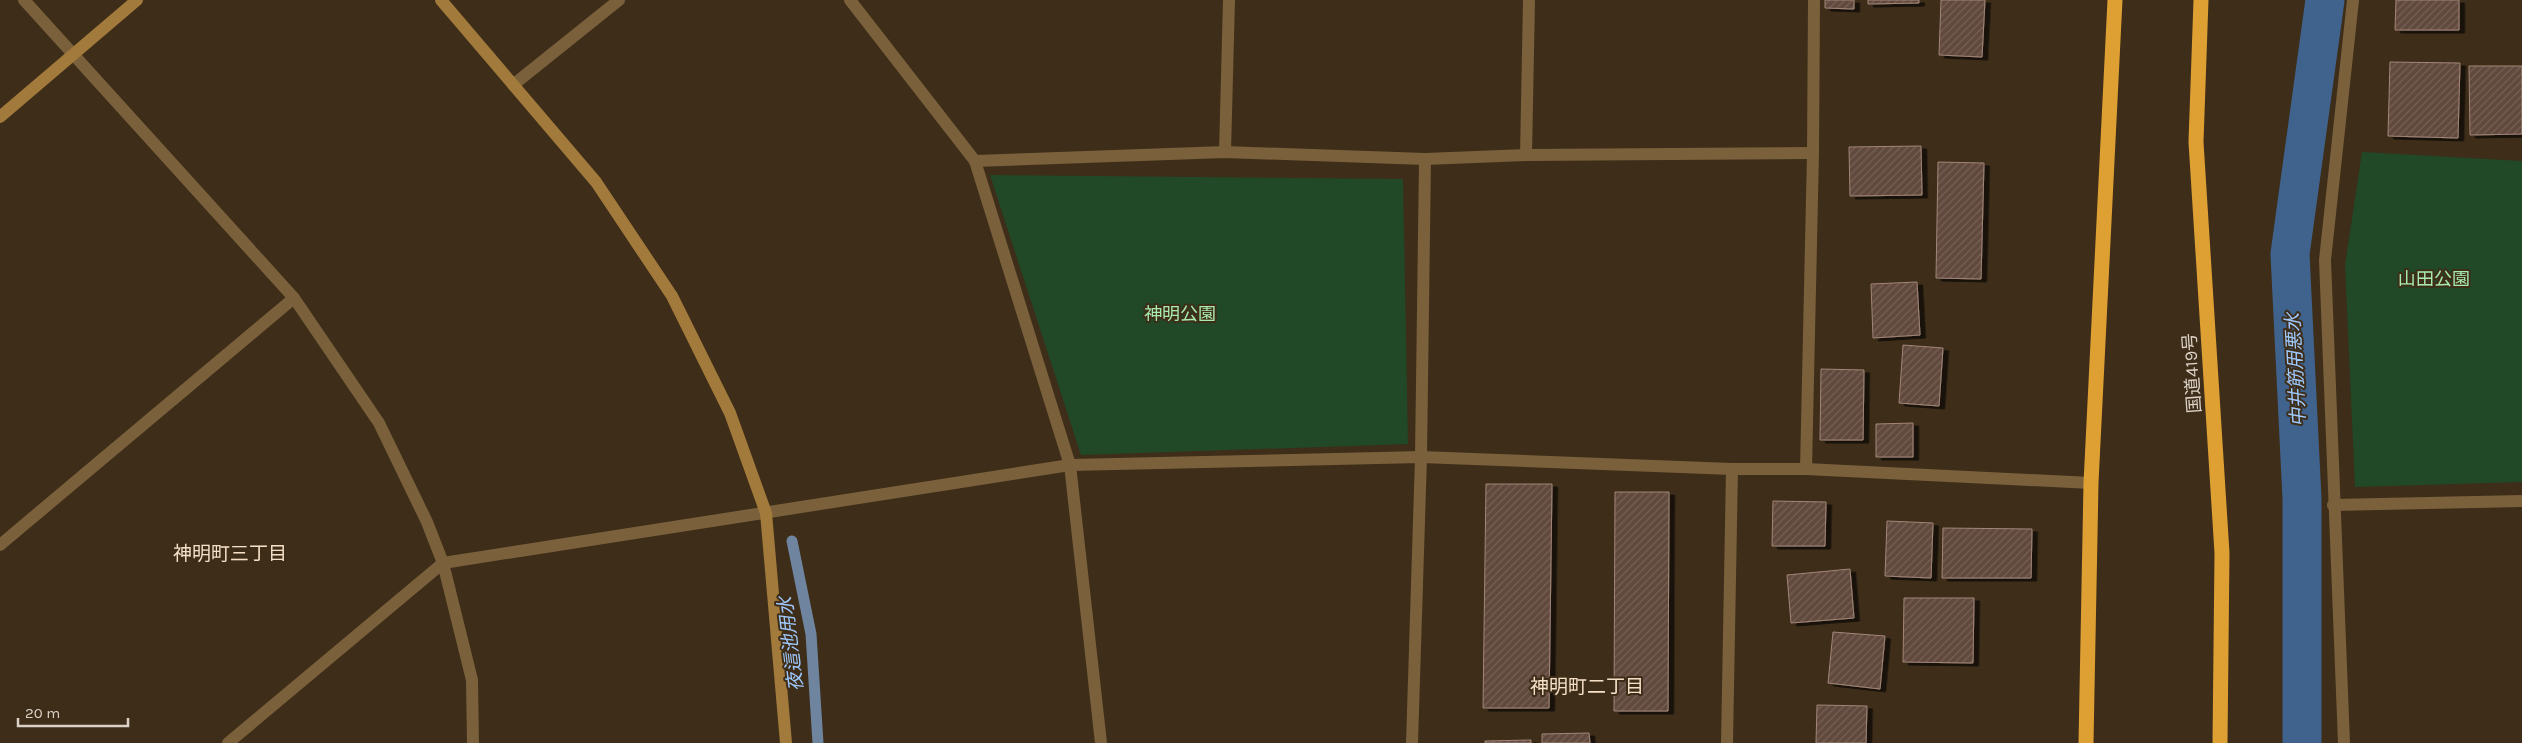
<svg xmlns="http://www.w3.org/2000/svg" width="2522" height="743" viewBox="0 0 2522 743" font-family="Karla,'Noto Sans JP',sans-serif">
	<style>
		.green { fill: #214927 }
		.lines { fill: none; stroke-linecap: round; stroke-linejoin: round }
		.stream { stroke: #6f849e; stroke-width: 11 }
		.canal { stroke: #40638d; stroke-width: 39 }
		.building { fill: url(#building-hatch); stroke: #a28679; filter: url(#shadow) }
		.street { stroke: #7a603b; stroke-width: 12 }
		.secondary { stroke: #a27a3b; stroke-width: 12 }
		.highway { stroke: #de9f33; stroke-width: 15 }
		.labels { text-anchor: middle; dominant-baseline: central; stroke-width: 4; stroke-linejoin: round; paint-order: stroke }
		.park-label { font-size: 18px; fill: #a6eaac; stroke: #3d2d19 }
		.street-label { font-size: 18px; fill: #dcd1c6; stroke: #3d2d19 }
		.water-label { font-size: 19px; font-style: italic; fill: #9fc9fe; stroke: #3d2d19 }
		.neighbourhood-label { font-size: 19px; fill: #f5dfc7; stroke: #3d2d19 }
	</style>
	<defs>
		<pattern id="building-hatch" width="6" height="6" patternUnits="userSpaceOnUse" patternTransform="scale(1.25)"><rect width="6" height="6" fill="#61483c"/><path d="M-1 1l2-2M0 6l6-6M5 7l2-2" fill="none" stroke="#776157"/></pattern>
		<filter id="shadow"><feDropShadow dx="5.5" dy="3" stdDeviation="0" flood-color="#0009"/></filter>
	</defs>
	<rect width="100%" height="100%" fill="#3d2d19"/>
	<!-- green -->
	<g class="green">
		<polygon points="2362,152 2522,161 2522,482 2355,487 2345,265"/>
		<polygon points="990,175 1403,179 1408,444 1081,455"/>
	</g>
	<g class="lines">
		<!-- stream -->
		<polyline class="stream" points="792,541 811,634 818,743"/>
		<!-- canal -->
		<polyline class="canal" points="2302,743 2302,499 2290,254 2325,0"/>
	</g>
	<!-- building -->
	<g class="building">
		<polygon points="1825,0 1854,0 1854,9 1825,8"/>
		<polygon points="1868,0 1919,0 1919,3 1868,4"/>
		<polygon points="1941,0 1985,0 1982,57 1939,55"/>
		<polygon points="2396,0 2459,0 2459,30 2395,30"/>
		<polygon points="2390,62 2460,63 2458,138 2388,136"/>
		<polygon points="2469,66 2522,66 2522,134 2470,135"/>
		<polygon points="1921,146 1922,195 1850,196 1849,147"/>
		<polygon points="1938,162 1984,163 1981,279 1936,278"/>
		<polygon points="1917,282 1920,335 1873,338 1871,284"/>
		<polygon points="1903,345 1943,348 1939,406 1899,403"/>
		<polygon points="1821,369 1864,370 1863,440 1820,440"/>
		<polygon points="1913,423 1913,457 1876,457 1876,424"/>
		<polygon points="1486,484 1552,484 1549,708 1483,708"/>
		<polygon points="1615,492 1669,492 1668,711 1614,711"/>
		<polygon points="1773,501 1826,502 1825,546 1772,546"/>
		<polygon points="1887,521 1933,523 1931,578 1885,576"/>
		<polygon points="1943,528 2032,529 2031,578 1942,578"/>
		<polygon points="1850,569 1854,618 1791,623 1787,575"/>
		<polygon points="1904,598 1974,598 1973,663 1903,662"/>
		<polygon points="1833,632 1885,636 1880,689 1828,683"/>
		<polygon points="1817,705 1867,706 1866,743 1816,743"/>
		<polygon points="1589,733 1590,743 1542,743 1542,734"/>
		<polygon points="1531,740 1531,743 1485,743 1485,741"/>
	</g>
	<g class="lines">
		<!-- street -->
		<g class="street">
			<polyline points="24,0 294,298 379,423 427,522 443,563 472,680 473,743"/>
			<polyline points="850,0 975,161 1070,465 1101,743"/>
			<polyline points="513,85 619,0"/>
			<polyline points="1225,152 1229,0"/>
			<polyline points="1526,155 1529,0"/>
			<polyline points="975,161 1225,152 1425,159 1526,155 1813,153"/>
			<polyline points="1806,469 1813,153 1814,0"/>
			<polyline points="2333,505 2522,501"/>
			<polyline points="0,545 294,298"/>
			<polyline points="228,743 443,563 1070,465 1421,457 1732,469 1806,469 2091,483"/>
			<polyline points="1412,743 1421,457 1425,159"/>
			<polyline points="1727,743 1732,469"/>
			<polyline points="2344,743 2325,260 2353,0"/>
		</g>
		<!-- secondary -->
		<g class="secondary">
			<polyline points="441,0 596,182 672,296 730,413 766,513 786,743"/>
			<polyline points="0,117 137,0"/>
		</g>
		<!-- highway -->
		<g class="highway">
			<polyline points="2201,0 2196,142 2222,553 2220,743"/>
			<polyline points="2086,743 2091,483 2115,0"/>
		</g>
	</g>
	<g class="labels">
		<!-- park labels -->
		<g class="park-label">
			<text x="2434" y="279">山田公園</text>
			<text x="1180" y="314">神明公園</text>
		</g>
		<!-- street labels -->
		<g class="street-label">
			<text transform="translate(2192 373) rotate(-94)">国道419号</text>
		</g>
		<!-- water labels -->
		<g class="water-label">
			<text transform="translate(2296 370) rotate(-93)">中井筋用悪水</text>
			<text transform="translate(791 644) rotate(-97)">夜這池用水</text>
		</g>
		<!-- neighbourhood labels -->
		<g class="neighbourhood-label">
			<text x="230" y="554">神明町三丁目</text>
			<text x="1587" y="687">神明町二丁目</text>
		</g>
	</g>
	<!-- scale -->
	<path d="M18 718v8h110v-8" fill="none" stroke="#dcd1c6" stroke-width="2.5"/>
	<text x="25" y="718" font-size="15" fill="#dcd1c6" stroke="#3d2d19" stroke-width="4" paint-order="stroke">20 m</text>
</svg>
